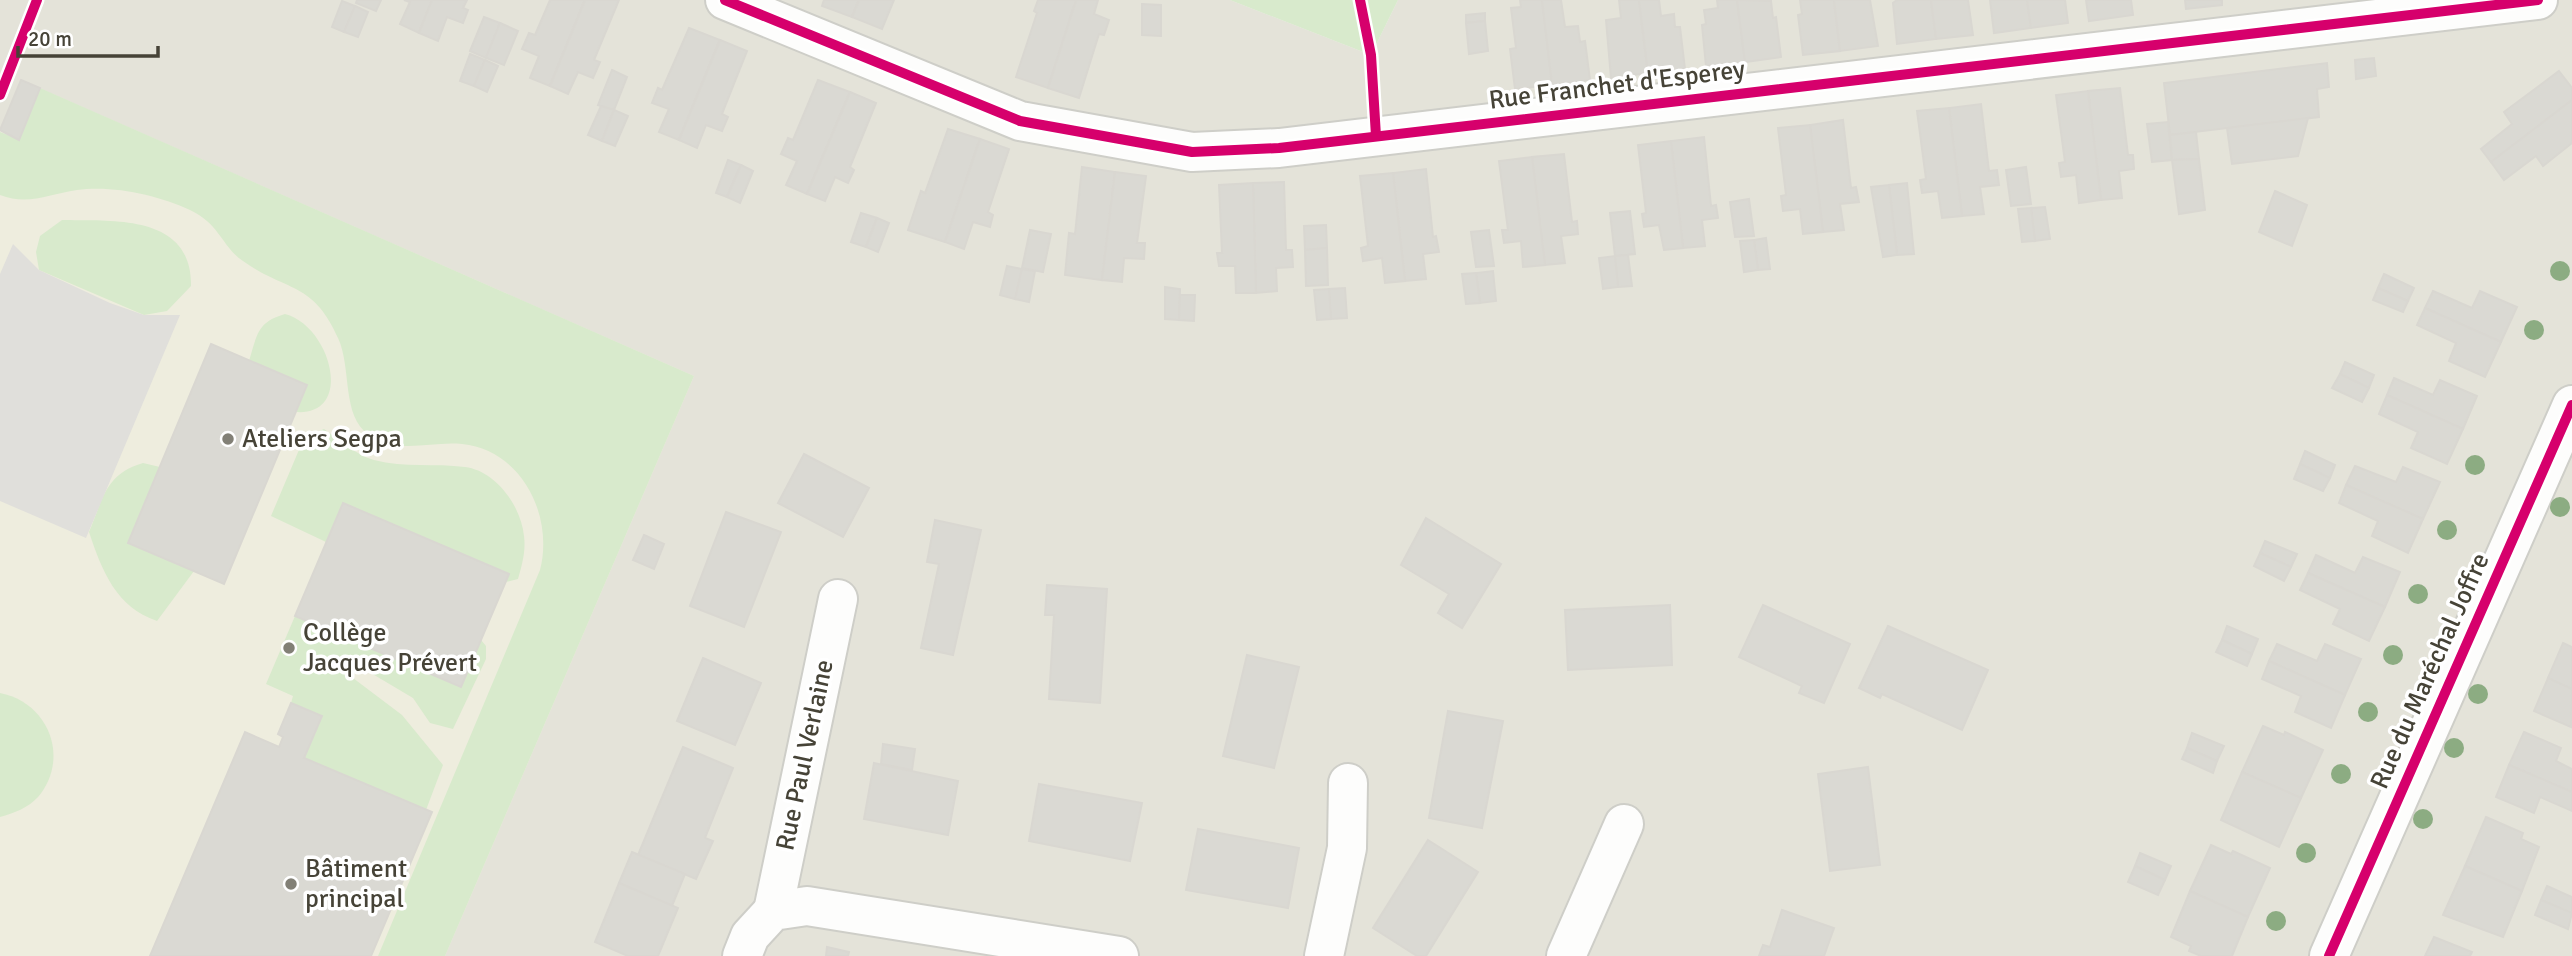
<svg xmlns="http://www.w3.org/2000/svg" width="2572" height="956" viewBox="0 0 2572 956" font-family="Signika,sans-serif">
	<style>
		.residential { fill: #e4e3d9 }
		.education { fill: #eeedde }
		.green { fill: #d8eacc }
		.parking { fill: #e0dfdb }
		.building { fill: #dad9d3; stroke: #d9d7d1; stroke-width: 2 }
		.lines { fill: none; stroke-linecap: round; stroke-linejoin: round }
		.minor-casing { stroke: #cecec8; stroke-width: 42 }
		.tertiary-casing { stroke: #cecec8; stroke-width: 42 }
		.minor { stroke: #fdfdfc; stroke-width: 38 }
		.tertiary { stroke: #fdfdfc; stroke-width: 38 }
		.cycleway-casing { stroke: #fff; stroke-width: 15 }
		.cycleway { stroke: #d6006c; stroke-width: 10 }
		.tree { fill: #8cac82 }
		.poi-dot { fill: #828076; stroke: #fff; stroke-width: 2.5 }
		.labels { text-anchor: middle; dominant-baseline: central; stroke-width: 7; stroke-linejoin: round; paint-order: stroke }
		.street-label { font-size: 26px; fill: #464337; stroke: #fff }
		.poi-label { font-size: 26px; fill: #464337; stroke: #fff; text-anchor: start }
	</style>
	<rect width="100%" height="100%" fill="#f0f0eb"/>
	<!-- residential -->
	<polygon class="residential" points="0,0 1230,0 1371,55 1398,0 2572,0 2572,956 0,956"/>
	<!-- education -->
	<polygon class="education" points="21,80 694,376 445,956 0,956 0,130"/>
	<!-- green -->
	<g class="green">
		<polygon points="1230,0 1398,0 1371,55"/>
		<path d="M40,88L694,376L445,956H378L540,570C554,516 522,450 462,444C430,441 398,455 369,435C341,416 352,368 338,338C313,281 286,292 243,261C222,247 220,224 190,210C158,195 113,185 77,190C49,194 28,206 0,195V132L19,139Z"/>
		<path d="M62,220C114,221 192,214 191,286L167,311L144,315L39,270L36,252L40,236Z"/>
		<path d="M285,314C331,326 355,416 296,412L307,385L249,361C257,335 257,322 285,314Z"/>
		<path d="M324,429C339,439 356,455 374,460C405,468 435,463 465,467C496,471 521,506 524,536C526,551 522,565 518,579L506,582L508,573L343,504L326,542L271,516L304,438Z"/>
		<path d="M143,463L160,467L129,543L194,571L157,621C116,607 102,571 89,532C103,499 105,474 143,463Z"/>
		<polygon points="295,616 461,686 481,640 486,646 486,659 453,729 430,723 413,698 354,663 349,675 402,715 443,765 426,810 304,758 322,716 291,703 293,696 266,684"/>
		<path d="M0,693C48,702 71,758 38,797C28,808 14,813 0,817Z"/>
	</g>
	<!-- parking -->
	<polygon class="parking" points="13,244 39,270 110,303 144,315 180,315 86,538 0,501 0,274"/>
	<!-- building -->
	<g class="building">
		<polygon points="357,0 381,0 376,11 356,3"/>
		<polygon points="404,0 432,0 419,33 400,24 410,2"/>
		<polygon points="432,0 467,0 463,8 468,10 463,23 447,17 438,41 419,33"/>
		<polygon points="550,0 585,0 550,86 530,78 539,56 522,49 529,33 535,35"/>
		<polygon points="585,0 619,0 594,60 600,62 593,78 578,72 568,94 550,86"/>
		<polygon points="824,0 859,0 852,17 822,6"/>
		<polygon points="859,0 894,0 882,29 852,17"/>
		<polygon points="1038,0 1076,0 1048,88 1016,77 1037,13 1034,11"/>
		<polygon points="1076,0 1098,0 1094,14 1109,20 1104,35 1099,34 1079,98 1048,88"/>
		<polygon points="1520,0 1542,0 1552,85 1515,89 1510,49 1516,48 1511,8 1521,7"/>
		<polygon points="1542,0 1561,0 1565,27 1578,26 1580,42 1585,41 1590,80 1552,85"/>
		<polygon points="1619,0 1639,0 1648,73 1611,78 1606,20 1621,18"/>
		<polygon points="1639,0 1659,0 1661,16 1674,14 1675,27 1680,27 1685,69 1648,73"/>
		<polygon points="1717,0 1737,0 1745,62 1706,66 1702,25 1706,24 1704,10 1718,8"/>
		<polygon points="1737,0 1771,1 1773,18 1776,17 1781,57 1745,62"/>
		<polygon points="1800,0 1834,0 1840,51 1803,55 1798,15 1802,14"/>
		<polygon points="1834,0 1870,0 1878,46 1840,51"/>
		<polygon points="1897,0 1931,0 1936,39 1897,44 1893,3"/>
		<polygon points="1931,0 1968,0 1973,35 1936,39"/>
		<polygon points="1990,0 2027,0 2031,28 1994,33"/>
		<polygon points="2027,0 2065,0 2068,23 2031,28"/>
		<polygon points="2086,0 2131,0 2133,15 2089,21"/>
		<polygon points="2185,0 2222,0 2222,5 2186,9"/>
		<polygon points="342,1 355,6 344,32 332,27"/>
		<polygon points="1142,4 1161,5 1161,36 1142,35"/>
		<polygon points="355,6 368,12 358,37 344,32"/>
		<polygon points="1485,13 1485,21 1466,23 1466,15"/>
		<polygon points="484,17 500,23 486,58 470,51"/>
		<polygon points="1485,21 1488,51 1469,54 1466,23"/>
		<polygon points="500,23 518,31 504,65 486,58"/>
		<polygon points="689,28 720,40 679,140 659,132 669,109 652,103 658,88 662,90"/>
		<polygon points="720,40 747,51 722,114 728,117 722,131 706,125 697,148 679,140"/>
		<polygon points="470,54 485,60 474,86 460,81"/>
		<polygon points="2374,58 2376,76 2356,79 2355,60"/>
		<polygon points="485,60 498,66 487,92 474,86"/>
		<polygon points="2327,63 2329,87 2317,89 2319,117 2170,135 2164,83"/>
		<polygon points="612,70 627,77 614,110 598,105"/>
		<polygon points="2559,71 2572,88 2572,100 2491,162 2481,149 2512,124 2504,112"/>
		<polygon points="21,80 40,88 19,140 0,130"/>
		<polygon points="818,80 850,92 807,194 786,185 797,161 781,154 788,138 793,140"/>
		<polygon points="2120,88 2128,155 2133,155 2134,169 2119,171 2122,198 2101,200 2088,91"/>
		<polygon points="2088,91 2101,200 2079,203 2076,175 2061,177 2059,163 2065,162 2056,95"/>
		<polygon points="850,92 876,103 850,167 854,170 848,183 835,177 825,201 807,194"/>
		<polygon points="2572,100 2572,143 2543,166 2536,156 2504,180 2491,162"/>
		<polygon points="1981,104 1989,171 1997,170 1999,185 1980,187 1984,214 1962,216 1949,108"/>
		<polygon points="601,106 614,110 602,141 588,135"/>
		<polygon points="1949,108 1962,216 1942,218 1938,191 1922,193 1920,180 1926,179 1917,111"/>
		<polygon points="614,110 628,116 615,146 602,141"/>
		<polygon points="2308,118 2298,156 2232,164 2227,128"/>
		<polygon points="1843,120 1851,188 1856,187 1859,202 1840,204 1844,230 1823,232 1810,125"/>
		<polygon points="2168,122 2172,160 2152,162 2147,124"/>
		<polygon points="1810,125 1823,232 1803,234 1800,209 1783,211 1781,196 1786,195 1778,128"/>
		<polygon points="948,129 980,139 945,242 908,230 921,191 925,193"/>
		<polygon points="2196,132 2199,159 2172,160 2170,135"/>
		<polygon points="1704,137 1711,206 1716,205 1718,218 1702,220 1705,246 1683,248 1671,141"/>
		<polygon points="980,139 1009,149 988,212 993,215 990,227 973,222 964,249 945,242"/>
		<polygon points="1671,141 1683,248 1664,250 1659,225 1644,227 1642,214 1646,213 1638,145"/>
		<polygon points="1564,154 1572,222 1577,221 1578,234 1561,236 1565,263 1545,265 1532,157"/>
		<polygon points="1532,157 1545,265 1523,267 1521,241 1504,243 1502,230 1508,230 1499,161"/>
		<polygon points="2199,159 2205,210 2179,214 2172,160"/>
		<polygon points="728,160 741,165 727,197 716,193"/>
		<polygon points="741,165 753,171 740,203 727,197"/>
		<polygon points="1082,167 1115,172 1102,280 1065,275 1069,233 1075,234"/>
		<polygon points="2026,167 2031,204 2011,206 2006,170"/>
		<polygon points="1426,169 1433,237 1436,236 1439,252 1423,254 1426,279 1405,281 1393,173"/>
		<polygon points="1115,172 1146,176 1137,243 1145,243 1144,259 1124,258 1122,282 1102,280"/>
		<polygon points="1393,173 1405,281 1385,283 1382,258 1363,261 1361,248 1368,246 1360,176"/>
		<polygon points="1284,182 1286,250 1292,250 1293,267 1276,268 1277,291 1256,293 1253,183"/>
		<polygon points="1253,183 1256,293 1236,293 1235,266 1219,266 1217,253 1222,253 1219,185"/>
		<polygon points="1907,183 1914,254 1897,255 1889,185"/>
		<polygon points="1889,185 1897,255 1883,257 1871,187"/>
		<polygon points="2275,191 2307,205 2292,246 2259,232"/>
		<polygon points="1749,199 1754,236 1735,237 1730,202"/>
		<polygon points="2045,207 2050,239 2035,241 2031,208"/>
		<polygon points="2031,208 2035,241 2022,242 2018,209"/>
		<polygon points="1630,211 1635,254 1615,256 1610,213"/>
		<polygon points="861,213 877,218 866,247 851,242"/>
		<polygon points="877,218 889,223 878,252 866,247"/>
		<polygon points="1326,225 1327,248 1305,250 1304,226"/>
		<polygon points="1030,230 1051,234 1043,272 1022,268"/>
		<polygon points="1489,230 1494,266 1476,267 1471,232"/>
		<polygon points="1766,238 1770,269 1758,270 1754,240"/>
		<polygon points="1754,240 1758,270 1744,272 1740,241"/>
		<polygon points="1327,248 1328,285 1306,286 1305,250"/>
		<polygon points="1628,255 1632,286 1618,287 1615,256"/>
		<polygon points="1615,256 1618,287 1603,289 1599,258"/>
		<polygon points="1007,266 1022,269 1015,299 1000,295"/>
		<polygon points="1022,269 1035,271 1029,302 1015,299"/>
		<polygon points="1493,271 1496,301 1480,303 1476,273"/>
		<polygon points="1476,273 1480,303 1466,304 1462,274"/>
		<polygon points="2384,274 2414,288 2408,301 2378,288"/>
		<polygon points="1165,287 1180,289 1179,320 1165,319"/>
		<polygon points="1345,288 1347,318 1331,319 1329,289"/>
		<polygon points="2378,288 2408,301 2403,312 2373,300"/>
		<polygon points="1329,289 1331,319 1317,320 1314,290"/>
		<polygon points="2433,291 2472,308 2480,291 2517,307 2501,342 2425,308"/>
		<polygon points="1180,295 1195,295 1194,321 1179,320"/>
		<polygon points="2425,308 2501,342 2485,377 2449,361 2456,343 2417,325"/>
		<polygon points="211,344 307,385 224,584 128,543"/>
		<polygon points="2345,362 2374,375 2369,388 2340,374"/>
		<polygon points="2340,374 2369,388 2362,402 2332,388"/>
		<polygon points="2394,378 2433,395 2440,380 2477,396 2463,429 2387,395"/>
		<polygon points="2387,395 2463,429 2447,464 2411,448 2418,432 2379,414"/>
		<polygon points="2305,451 2335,465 2330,478 2300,464"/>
		<polygon points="804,454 869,488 843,537 778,503"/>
		<polygon points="2300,464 2330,478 2323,491 2294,479"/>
		<polygon points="2355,466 2396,482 2403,467 2440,482 2423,519 2346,485"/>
		<polygon points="2346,485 2423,519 2408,553 2372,536 2378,521 2339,503"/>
		<polygon points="343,503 509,574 461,687 295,616"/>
		<polygon points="726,512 781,532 744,627 690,606"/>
		<polygon points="1426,518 1501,564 1462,628 1438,613 1449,594 1401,565"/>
		<polygon points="935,520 981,530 953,655 921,648 939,564 927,562"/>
		<polygon points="644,535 664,544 654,569 633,560"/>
		<polygon points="2265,541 2297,554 2291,567 2260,553"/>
		<polygon points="2260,553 2291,567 2284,581 2254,566"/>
		<polygon points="2316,555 2355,573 2363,557 2400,572 2385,607 2308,573"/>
		<polygon points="2308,573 2385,607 2369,641 2333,624 2340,609 2300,590"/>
		<polygon points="1047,585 1107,589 1100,703 1049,699 1054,615 1045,615"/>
		<polygon points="1670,605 1672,665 1568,670 1565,610"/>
		<polygon points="1763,605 1850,644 1824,703 1799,693 1802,686 1739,657"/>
		<polygon points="1888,626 1988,670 1962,730 1882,694 1880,698 1859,688"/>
		<polygon points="2227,626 2258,639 2252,654 2222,640"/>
		<polygon points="2222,640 2252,654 2247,666 2216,652"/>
		<polygon points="2563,643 2572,647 2572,689 2548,678"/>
		<polygon points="2277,644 2317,661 2325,644 2361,659 2345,695 2269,661"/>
		<polygon points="1247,655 1299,667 1274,768 1223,756"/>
		<polygon points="703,658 761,683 735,745 677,721"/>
		<polygon points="2269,661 2345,695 2331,728 2295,712 2301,696 2262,679"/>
		<polygon points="2548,678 2572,689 2571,727 2534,711"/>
		<polygon points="291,703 322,716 304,758 432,812 371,956 150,956 245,732 279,747 283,737 278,734"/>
		<polygon points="1448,711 1503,721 1482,828 1429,818"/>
		<polygon points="2263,726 2284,735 2285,732 2323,750 2301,798 2242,772"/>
		<polygon points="2524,732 2561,748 2556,761 2572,769 2572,792 2509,765"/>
		<polygon points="2192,733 2224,746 2217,761 2187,748"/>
		<polygon points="883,744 915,749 912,770 881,764"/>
		<polygon points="683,747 733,768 705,838 713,841 696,879 638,855"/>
		<polygon points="2187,748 2217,761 2213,773 2182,759"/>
		<polygon points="874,763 958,781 948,835 864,819"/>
		<polygon points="2509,765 2572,792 2572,811 2540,797 2534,813 2496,797"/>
		<polygon points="1868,767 1880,865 1830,871 1818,774"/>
		<polygon points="2242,772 2301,798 2279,847 2221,820"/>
		<polygon points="1039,784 1142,803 1130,861 1029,841"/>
		<polygon points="2486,817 2523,833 2521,839 2539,847 2522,891 2465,866"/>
		<polygon points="1198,829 1299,848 1288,908 1186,890"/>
		<polygon points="1428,840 1478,872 1426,956 1417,956 1373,928"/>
		<polygon points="2211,845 2231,854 2233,851 2270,868 2248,917 2190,891"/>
		<polygon points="632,852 685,874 672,906 619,883"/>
		<polygon points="2140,853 2171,866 2165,880 2135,866"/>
		<polygon points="2135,866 2165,880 2158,895 2128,882"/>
		<polygon points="2465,866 2522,891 2503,937 2443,915"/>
		<polygon points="619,883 678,908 658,956 628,956 595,942"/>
		<polygon points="2547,886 2572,897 2572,913 2541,900"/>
		<polygon points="2190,891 2248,917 2232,956 2201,956 2189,951 2191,946 2171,937"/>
		<polygon points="2541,900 2572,913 2568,929 2535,915"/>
		<polygon points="1782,910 1834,928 1824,956 1759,956 1763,945 1770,947"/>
		<polygon points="2434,937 2472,952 2470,956 2425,956"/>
		<polygon points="827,947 849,952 848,956 826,956"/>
	</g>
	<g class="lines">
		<!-- minor casing -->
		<g class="minor-casing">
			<g id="minor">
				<polyline points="773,911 838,599"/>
				<polyline points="742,956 750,936 773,911 807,906 1119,956"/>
				<polyline points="1324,956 1347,848 1348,783"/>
				<polyline points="1566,956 1624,824"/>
			</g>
		</g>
		<!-- tertiary casing -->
		<g class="tertiary-casing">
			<g id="tertiary">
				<polyline points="725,0 1020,121 1192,152 1279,148 2538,0"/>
				<polyline points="2329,956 2572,405"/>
			</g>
		</g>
		<!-- minor -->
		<use href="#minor" class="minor"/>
		<!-- tertiary -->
		<use href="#tertiary" class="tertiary"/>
		<!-- cycleway casing -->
		<g class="cycleway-casing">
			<g id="cycleway">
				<polyline points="725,0 1020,121 1192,152 1279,148 2538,0"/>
				<polyline points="1360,0 1371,55 1376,136"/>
				<polyline points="0,95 37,0"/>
				<polyline points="2329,956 2572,405"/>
			</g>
		</g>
		<!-- cycleway -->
		<use href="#cycleway" class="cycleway"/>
	</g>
	<!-- trees -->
	<g class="tree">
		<circle cx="2560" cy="271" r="10"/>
		<circle cx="2534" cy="330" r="10"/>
		<circle cx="2475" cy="465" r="10"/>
		<circle cx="2560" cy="507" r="10"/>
		<circle cx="2447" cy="530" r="10"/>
		<circle cx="2418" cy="594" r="10"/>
		<circle cx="2393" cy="655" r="10"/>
		<circle cx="2478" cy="694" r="10"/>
		<circle cx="2368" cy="712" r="10"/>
		<circle cx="2454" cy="748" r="10"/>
		<circle cx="2341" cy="774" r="10"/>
		<circle cx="2423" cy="819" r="10"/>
		<circle cx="2306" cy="853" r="10"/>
		<circle cx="2276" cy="921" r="10"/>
	</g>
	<!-- markers -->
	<g class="poi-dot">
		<circle cx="228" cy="439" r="7"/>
		<circle cx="289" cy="648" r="7"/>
		<circle cx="291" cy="884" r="7"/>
	</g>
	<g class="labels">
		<!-- street labels -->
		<g class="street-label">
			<text transform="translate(1617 85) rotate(-7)">Rue Franchet d'Esperey</text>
			<text transform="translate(2430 671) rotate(-66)">Rue du Maréchal Joffre</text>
			<text transform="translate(805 755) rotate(-78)">Rue Paul Verlaine</text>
		</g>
		<!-- poi labels -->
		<g class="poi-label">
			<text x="242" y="439">Ateliers Segpa</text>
			<text x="303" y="633">Collège<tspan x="303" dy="30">Jacques Prévert</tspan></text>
			<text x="305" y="869">Bâtiment<tspan x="305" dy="30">principal</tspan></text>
		</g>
	</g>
	<!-- scale -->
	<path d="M18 46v10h140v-10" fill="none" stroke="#464337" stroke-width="3.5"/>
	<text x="28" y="46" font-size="21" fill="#464337" stroke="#ffffff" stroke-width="5" paint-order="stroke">20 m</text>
</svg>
